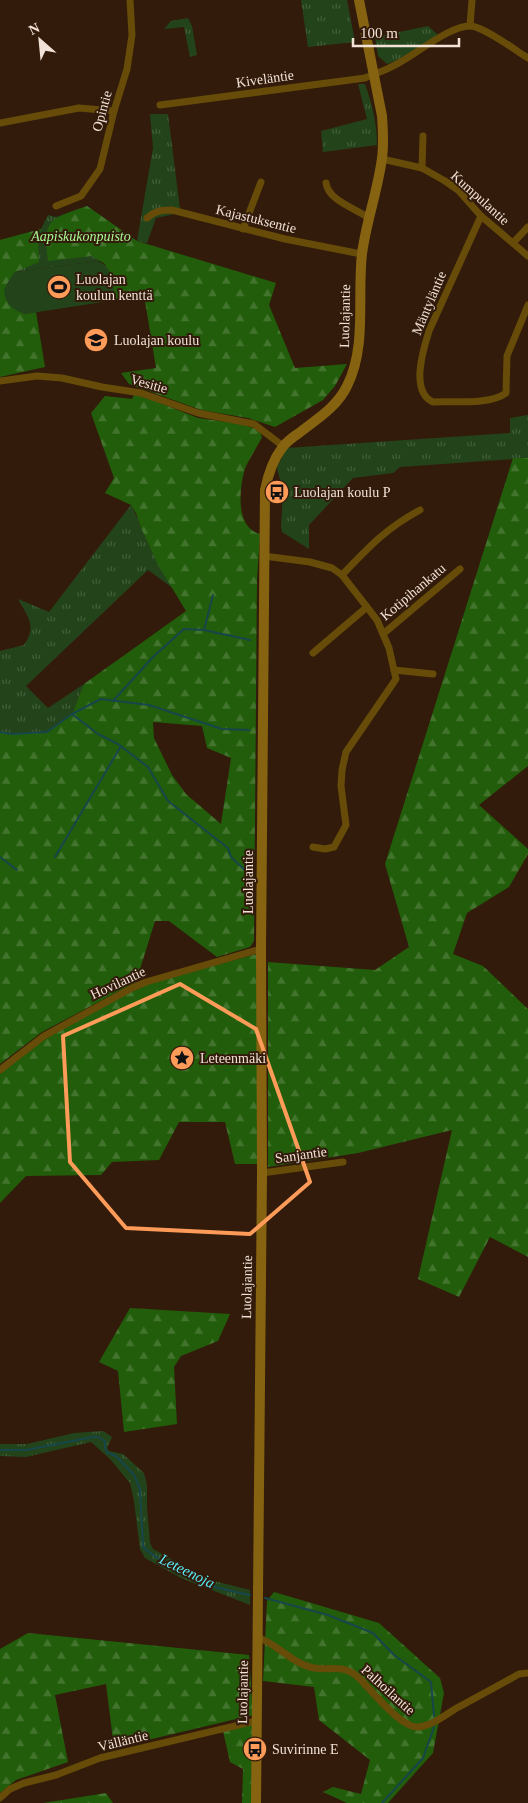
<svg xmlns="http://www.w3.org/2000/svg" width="528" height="1803" viewBox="0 0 528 1803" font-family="Georgia,serif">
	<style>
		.grass { fill: url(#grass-tufts) }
		.forest { fill: url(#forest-firs); fill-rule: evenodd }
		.pitch { fill: #23441b }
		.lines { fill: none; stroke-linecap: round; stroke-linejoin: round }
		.stream { stroke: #17464b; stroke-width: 2 }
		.street { stroke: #664b09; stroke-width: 7 }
		.secondary { stroke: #866311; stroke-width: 10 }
		.marked { fill: none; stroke: #fe9b59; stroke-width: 4; stroke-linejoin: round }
		.labels { text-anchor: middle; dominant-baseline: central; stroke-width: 4; stroke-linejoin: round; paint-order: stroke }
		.street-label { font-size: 14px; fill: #f2e2d8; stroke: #321b0a }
		.park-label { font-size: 14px; font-style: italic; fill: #a7f992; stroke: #321b0a }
		.poi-label { font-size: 14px; fill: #f2e2d8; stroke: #321b0a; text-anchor: start }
		.water-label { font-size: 15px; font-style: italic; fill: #58edfc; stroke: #321b0a }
	</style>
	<defs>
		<pattern id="grass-tufts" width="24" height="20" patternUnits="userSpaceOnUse" patternTransform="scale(1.25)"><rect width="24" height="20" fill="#23441b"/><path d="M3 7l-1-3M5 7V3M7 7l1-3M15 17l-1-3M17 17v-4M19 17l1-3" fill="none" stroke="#435f3b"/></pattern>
		<pattern id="forest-firs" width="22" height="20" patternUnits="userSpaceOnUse" patternTransform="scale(1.25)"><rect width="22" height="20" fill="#215d0a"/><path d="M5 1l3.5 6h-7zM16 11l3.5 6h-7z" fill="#42742d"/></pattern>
	</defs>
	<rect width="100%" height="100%" fill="#321b0a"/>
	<!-- grass -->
	<g class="grass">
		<polygon points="301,0 347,0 355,42 308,47"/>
		<polygon points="188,18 192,26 197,55 190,57 184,27 164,29 171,21"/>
		<path d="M428,26L438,35C422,45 405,59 387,64L378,56L375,37Z"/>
		<path d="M358,84H365C372,104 377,123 377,145L323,152L321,131L367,119Z"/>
		<polygon points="150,114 168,114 180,209 179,213 156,218 147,243 137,241 129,259 98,261 15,272 25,314 36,312 0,326 0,240 41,229 48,215 56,217 87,206 137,241 153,148"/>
		<polygon points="528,415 528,458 400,467 393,473 353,478 309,525 309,549 282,532 281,527 283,494 277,467 287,448 510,433 510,418"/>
		<path d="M131,505C136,513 138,521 142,530C151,551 161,570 174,589L148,570L26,686L48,708L84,684L72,714L47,732L12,734L0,732V651L24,645C37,626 28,617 18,599L49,612Z"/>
		<polygon points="103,1431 112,1437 107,1448 109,1451 123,1454 144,1473 147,1485 147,1507 150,1543 153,1549 210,1580 250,1590 250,1605 181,1578 145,1558 140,1549 134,1501 130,1483 110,1459 91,1442 26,1457 0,1456 0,1444 27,1444 74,1433"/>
	</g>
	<!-- forest -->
	<g class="forest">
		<path d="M87,206L137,241L276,283L269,305L295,368L347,364L335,386L323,400L275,427L248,418L201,410L129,384L121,373L156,368L144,295L103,302L110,298L105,264L92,256L48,261C42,218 51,219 87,206Z"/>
		<polygon points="41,229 38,240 39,262 15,272 4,289 5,297 9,305 25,314 36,312 45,367 0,377 0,240"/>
		<path d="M135,393L198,418L241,424L259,430L262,437C257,448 247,461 244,472C239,492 236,528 260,534L257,580L254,941L250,947L217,957L169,921H155L136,982L42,1032L0,1064V732L12,734L47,732L72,714L84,684L186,611L158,565L141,528L136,513L131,505L105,493L114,478L91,413L105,396L132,399ZM153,722L202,726L207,748L231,758L221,824L186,794L172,775L154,738Z"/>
		<polygon points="513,458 528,458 528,766 479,805 528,849 528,854 509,887 467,913 453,954 483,966 528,1009 528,1257 490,1237 459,1297 418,1279 452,1130 358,1153 268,1167 268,962 375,970 409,947 385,864"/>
		<polygon points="257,954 259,1164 235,1164 225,1122 179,1122 159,1160 112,1162 101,1175 26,1176 0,1203 0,1074 9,1065 64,1026 149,983"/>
		<polygon points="130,1308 230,1314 218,1341 181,1356 174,1367 177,1424 124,1432 118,1371 99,1362"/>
		<polygon points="274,1592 379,1623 440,1678 444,1693 433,1753 388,1803 347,1803 323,1792 333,1787 361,1794 370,1760 319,1720 314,1687 263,1681 267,1601"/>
		<polygon points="28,1633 249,1655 253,1715 114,1748 106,1684 55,1695 68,1762 16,1780 0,1793 0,1649"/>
		<polygon points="254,1723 253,1803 242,1803 243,1769 230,1762 223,1731"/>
		<polygon points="106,1793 113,1803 43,1803"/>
	</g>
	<!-- pitch -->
	<path class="pitch" d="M98,261C110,266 113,277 114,289L110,298L103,302L25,314C2,307 0,289 15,272Z"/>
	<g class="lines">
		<!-- stream -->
		<g class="stream">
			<polyline points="204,630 250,640"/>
			<polyline points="113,701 153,657 184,629 204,630 213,595"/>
			<polyline points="72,714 101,699 149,705 222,729 249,730"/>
			<polyline points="0,732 12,734 47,732 72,714 98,734 118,744 148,767 168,801 228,848 231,857 248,873"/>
			<polyline points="0,857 17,870"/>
			<polyline points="55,857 121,746"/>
			<path d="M0,1450H26L93,1437H98L105,1441V1448L108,1453L116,1456L134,1475L140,1489L143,1546C147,1555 201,1582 212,1586C225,1590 237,1592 250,1595"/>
			<polyline points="265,1598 328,1615 373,1633 394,1655 431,1682 434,1716"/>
			<polyline points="382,1803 423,1758 434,1727"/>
		</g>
		<!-- street -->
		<g class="street">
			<polyline points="470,26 472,0"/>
			<path d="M160,105L365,78C374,74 384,71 393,66C413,57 451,24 471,26C486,28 515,50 528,58"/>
			<polyline points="0,123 79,108 114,111"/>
			<polyline points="382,159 422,168 445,181 458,190 481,216 528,256"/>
			<polyline points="422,168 423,136"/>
			<path d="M326,183C328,199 351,207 364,215L369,216"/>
			<polyline points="56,206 81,196 100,169 114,111 127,69 132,35 130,0"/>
			<path d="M481,216L429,331C423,350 410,392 433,402C452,401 491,405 506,393L507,356L528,305"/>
			<path d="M147,218C155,211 161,210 172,210L285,239L356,253H362"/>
			<polyline points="243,229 261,182"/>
			<polyline points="513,243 528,227"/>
			<polyline points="0,381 37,376 62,378 102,387 141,393 198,413 254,424 283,446"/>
			<polyline points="264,556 310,562 332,568 342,575 377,620 389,648 396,679 346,752 342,770 341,786 346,825 334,847 325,849 313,847"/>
			<path d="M342,575C369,547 385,529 420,510"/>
			<polyline points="383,634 460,569"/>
			<polyline points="313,653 367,607"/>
			<polyline points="394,670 433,674"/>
			<polyline points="0,1070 44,1036 132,988 146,982 261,949"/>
			<polyline points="262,1173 343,1162"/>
			<path d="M257,1637C278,1644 292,1664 314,1668C332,1671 344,1663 360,1679C371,1690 402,1729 418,1727C431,1726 444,1716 455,1709C477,1697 498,1686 519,1674L528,1673"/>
			<polyline points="0,1798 10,1789 24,1783 56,1775 100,1758 256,1721"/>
		</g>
		<!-- secondary -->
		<path class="secondary" d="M256,1803L262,1173L261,949L265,490C268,475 272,461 282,448C286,442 293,437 299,433C317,419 337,407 347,386C367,347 357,297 362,254C366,222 378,190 382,158C384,144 383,130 382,116L359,0"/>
	</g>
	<!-- marked area -->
	<path class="marked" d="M180,984L256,1029L310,1182L250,1234L126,1228L70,1162L63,1036Z"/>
	<!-- icons -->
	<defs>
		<g id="stadium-disc" transform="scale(1.25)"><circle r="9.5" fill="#fe9b59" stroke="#321b0a"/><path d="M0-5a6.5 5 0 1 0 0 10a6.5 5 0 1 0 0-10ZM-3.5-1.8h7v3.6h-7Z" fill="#111"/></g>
		<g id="school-disc" transform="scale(1.25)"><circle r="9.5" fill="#fe9b59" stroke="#321b0a"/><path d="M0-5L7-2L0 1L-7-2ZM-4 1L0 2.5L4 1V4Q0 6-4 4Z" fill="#111"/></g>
		<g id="bus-disc" transform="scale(1.25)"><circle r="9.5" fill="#fe9b59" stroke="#321b0a"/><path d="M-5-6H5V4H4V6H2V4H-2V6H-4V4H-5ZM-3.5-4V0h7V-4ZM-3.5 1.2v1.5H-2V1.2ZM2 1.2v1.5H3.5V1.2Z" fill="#111"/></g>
		<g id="sight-disc" transform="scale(1.25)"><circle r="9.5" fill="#fe9b59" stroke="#321b0a"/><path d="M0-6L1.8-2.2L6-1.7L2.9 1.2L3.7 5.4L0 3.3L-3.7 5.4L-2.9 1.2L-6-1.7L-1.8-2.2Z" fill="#111"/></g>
	</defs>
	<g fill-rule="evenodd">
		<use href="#stadium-disc" x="59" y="287"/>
		<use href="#school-disc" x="96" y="340"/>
		<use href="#bus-disc" x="277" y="492"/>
		<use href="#sight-disc" x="182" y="1058"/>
		<use href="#bus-disc" x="255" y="1749"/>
	</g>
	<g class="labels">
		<!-- street labels -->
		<g class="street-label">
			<text transform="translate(265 79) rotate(-8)">Kiveläntie</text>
			<text transform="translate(102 111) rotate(-75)">Opintie</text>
			<text transform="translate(480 198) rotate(42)">Kumpulantie</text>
			<text transform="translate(256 219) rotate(14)">Kajastuksentie</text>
			<text transform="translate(429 303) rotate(-67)">Mäntyläntie</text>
			<text transform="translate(345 316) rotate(-89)">Luolajantie</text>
			<text transform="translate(149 384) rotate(16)">Vesitie</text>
			<text transform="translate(413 592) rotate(-40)">Kotipihankatu</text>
			<text transform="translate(248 882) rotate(-90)">Luolajantie</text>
			<text transform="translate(118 983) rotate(-25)">Hovilantie</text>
			<text transform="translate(301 1155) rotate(-8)">Sanjantie</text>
			<text transform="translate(247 1287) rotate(-89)">Luolajantie</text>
			<text transform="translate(388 1690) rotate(42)">Palhoilantie</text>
			<text transform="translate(243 1692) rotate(-89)">Luolajantie</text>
			<text transform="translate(123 1741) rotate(-14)">Välläntie</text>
		</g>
		<!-- park labels -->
		<g class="park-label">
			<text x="81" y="236">Aapiskukonpuisto</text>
		</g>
		<!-- poi labels -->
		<g class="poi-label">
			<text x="76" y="279">Luolajan<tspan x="76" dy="16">koulun kenttä</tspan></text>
			<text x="114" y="340">Luolajan koulu</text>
			<text x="294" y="492">Luolajan koulu P</text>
			<text x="200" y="1058">Leteenmäki</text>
			<text x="272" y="1749">Suvirinne E</text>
		</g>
		<!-- water labels -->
		<g class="water-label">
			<text transform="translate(187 1571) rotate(26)">Leteenoja</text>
		</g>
	</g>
	<!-- north arrow -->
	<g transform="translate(40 40) rotate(333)" stroke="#321b0a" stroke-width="4" paint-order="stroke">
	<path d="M0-4L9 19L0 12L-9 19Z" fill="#f2e2d8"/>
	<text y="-8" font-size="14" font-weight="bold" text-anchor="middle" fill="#f2e2d8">N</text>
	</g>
	<!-- scale -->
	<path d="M353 38v8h106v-8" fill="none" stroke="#f2e2d8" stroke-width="2.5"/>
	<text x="360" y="38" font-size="15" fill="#f2e2d8" stroke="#321b0a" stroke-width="4" paint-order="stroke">100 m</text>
</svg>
